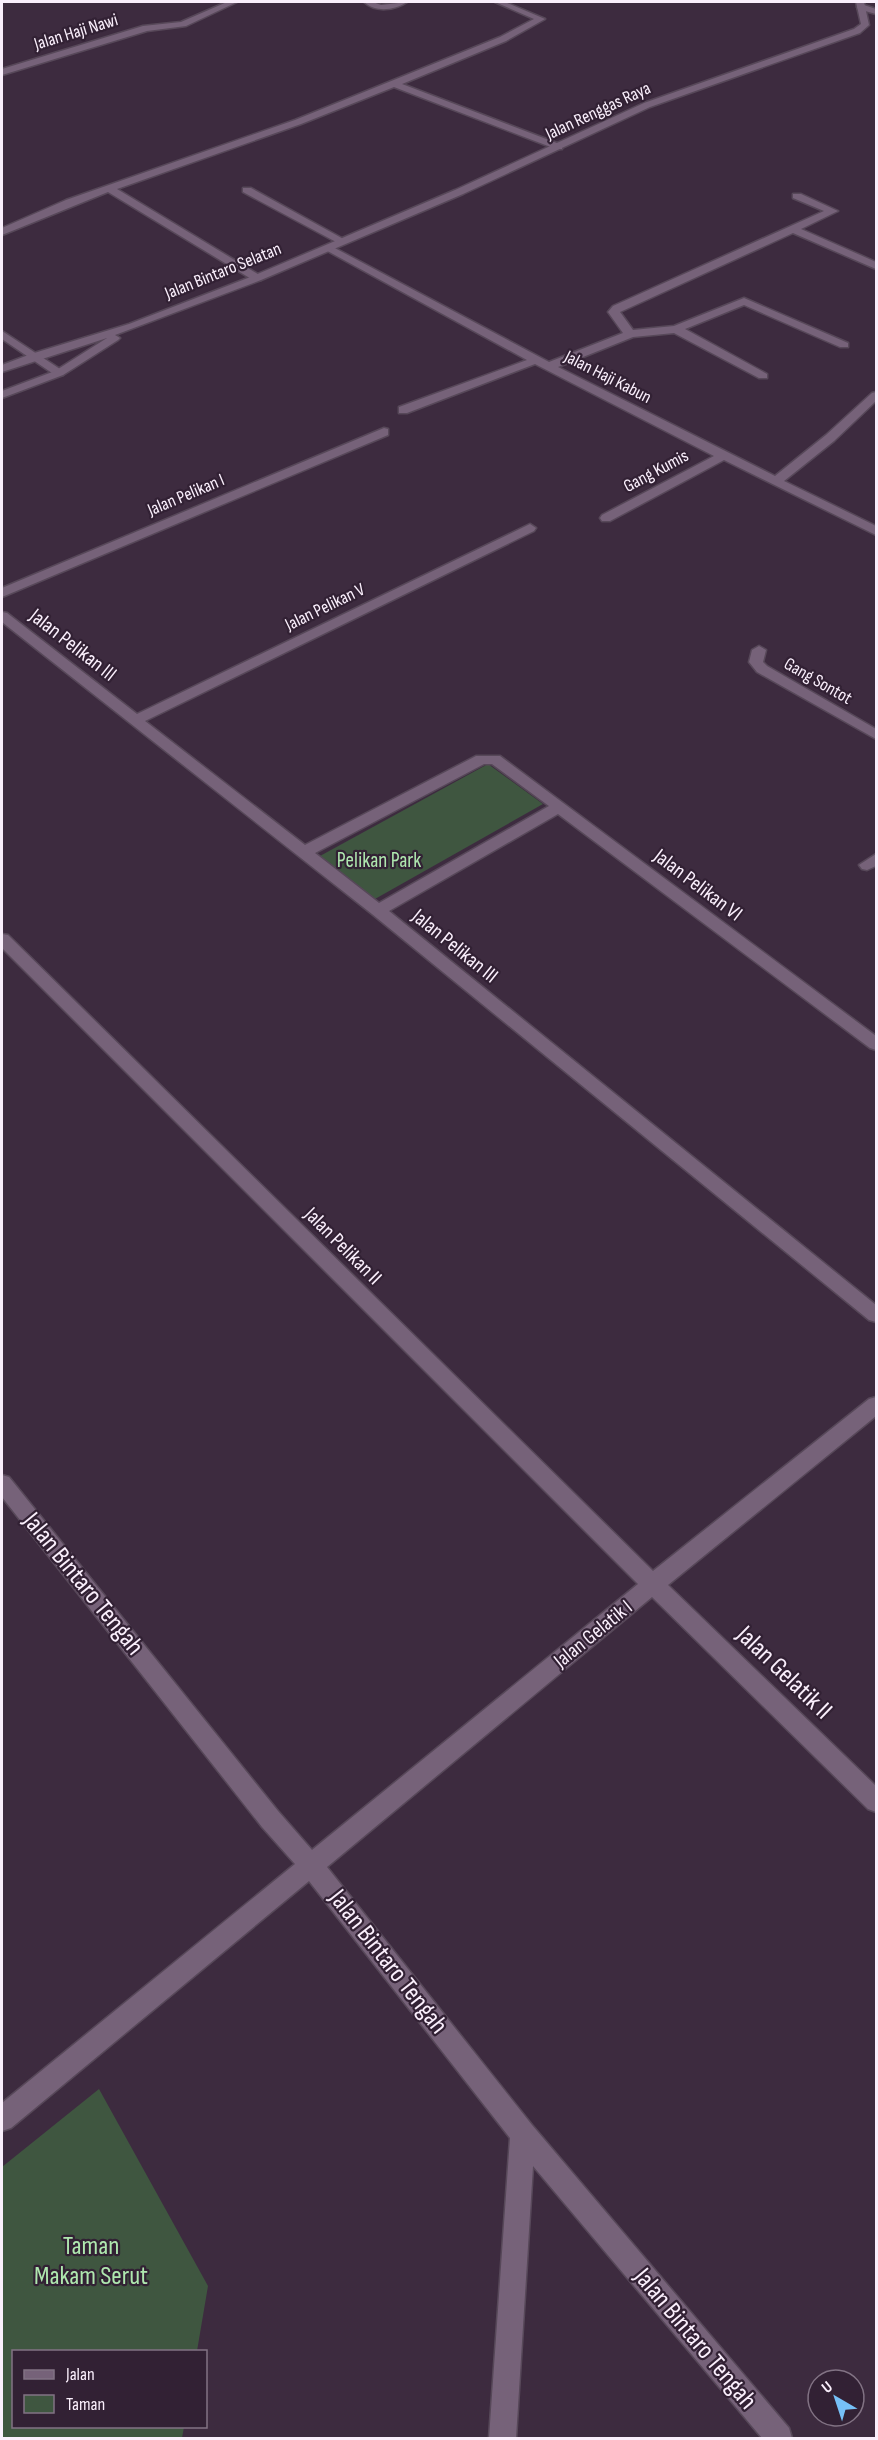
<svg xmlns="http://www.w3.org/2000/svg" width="878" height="2440" viewBox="0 0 878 2440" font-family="'Sofia Sans Condensed',sans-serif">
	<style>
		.green { fill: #3f5640 }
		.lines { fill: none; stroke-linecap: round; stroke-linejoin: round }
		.street-casing { stroke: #574859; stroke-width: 3 }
		.secondary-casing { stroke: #574859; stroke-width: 3 }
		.street { fill: #766279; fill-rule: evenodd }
		.secondary { fill: #766279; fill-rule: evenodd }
		.labels { text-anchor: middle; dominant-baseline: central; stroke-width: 4.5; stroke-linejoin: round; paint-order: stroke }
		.far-street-label { font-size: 18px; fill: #faeffc; stroke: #322134 }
		.street-label { font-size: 21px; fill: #faeffc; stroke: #322134 }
		.park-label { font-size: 21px; fill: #afe8af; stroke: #322134 }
		.near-street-label { font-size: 26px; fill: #faeffc; stroke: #322134 }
		.near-park-label { font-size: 26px; fill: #afe8af; stroke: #322134 }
	</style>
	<rect width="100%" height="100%" fill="#3d2b3f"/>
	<!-- green -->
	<g class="green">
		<polygon points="488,764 543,804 375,899 320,856"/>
		<polygon points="99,2089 208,2286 197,2351 14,2352 14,2426 184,2427 182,2438 2,2438 2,2167"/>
	</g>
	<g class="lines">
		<!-- street casing -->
		<g class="street-casing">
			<g id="street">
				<polygon points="227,2 237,2 186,26 147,31 2,75 2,69 143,26 181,22"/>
				<path d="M364,2H373L381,5L407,2C395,10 376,13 364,2Z"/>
				<polygon points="495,2 505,2 545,19 506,41 402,84 562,145 562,149 556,149 394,87 301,124 117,189 261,276 261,280 253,280 108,192 2,235 2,228 66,200 295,120 500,37 534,19"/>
				<polygon points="861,4 876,9 876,14 858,9 857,7"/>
				<polygon points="243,188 251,188 347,241 338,243 243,192"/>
				<polygon points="793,194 801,194 838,211 801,229 876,262 876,269 793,233 620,312 633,330 674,326 744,298 848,343 848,347 840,347 744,305 685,329 767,374 767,378 759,378 674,333 633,337 558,367 775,476 826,435 872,393 876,392 876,401 834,441 784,481 876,526 876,535 724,460 610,521 602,521 600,518 602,515 714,456 535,364 407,413 399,413 399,407 527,360 322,248 331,246 549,362 623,333 608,312 613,306 824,211 793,198"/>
				<polygon points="2,331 63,371 63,375 55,375 2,339"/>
				<polygon points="384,428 388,429 388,435 2,597 2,588"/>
				<path d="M530,524L536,528L534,531L145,721L305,845L476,756H500L876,1036V1050L870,1048L558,814L389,911L876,1305V1322L869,1320L372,914L2,622V612L7,613L137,714ZM484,764H492L549,806L379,903L315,853Z"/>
				<polygon points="759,646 766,650 763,662 767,666 876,729 876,739 757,672 749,662 752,650"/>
				<polygon points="876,854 876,866 867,870 862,869 859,865"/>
				<polygon points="2,934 8,935 653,1571 869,1399 876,1397 876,1416 668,1585 876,1786 876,1812 868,1809 652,1597 327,1867 532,2125 789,2428 792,2438 762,2438 533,2166 516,2438 489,2438 510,2138 309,1881 11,2128 2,2131 2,2103 295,1864 262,1827 2,1497 2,1475 9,1477 278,1811 312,1850 638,1584 2,948"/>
			</g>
		</g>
		<!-- secondary casing -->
		<g class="secondary-casing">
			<polygon id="secondary" points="856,2 864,2 869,25 860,33 650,107 463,194 261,280 115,335 120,338 118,340 63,375 2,398 2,391 55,371 107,338 2,372 2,365 31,354 129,324 253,276 455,190 644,103 854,29 861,24"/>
		</g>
		<!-- street -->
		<use href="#street" class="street"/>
		<!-- secondary -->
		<use href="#secondary" class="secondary"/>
	</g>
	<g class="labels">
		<!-- far-street labels -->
		<g class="far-street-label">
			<text transform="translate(76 32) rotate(-17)">Jalan Haji Nawi</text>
			<text transform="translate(598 111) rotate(-25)">Jalan Renggas Raya</text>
			<text transform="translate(223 271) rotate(-22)">Jalan Bintaro Selatan</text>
			<text transform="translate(608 377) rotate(27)">Jalan Haji Kabun</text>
			<text transform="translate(656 471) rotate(-28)">Gang Kumis</text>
			<text transform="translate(186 495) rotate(-23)">Jalan Pelikan I</text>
			<text transform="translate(325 607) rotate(-26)">Jalan Pelikan V</text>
			<text transform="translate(818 681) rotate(30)">Gang Sontot</text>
		</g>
		<!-- street labels -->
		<g class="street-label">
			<text transform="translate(73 645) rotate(38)">Jalan Pelikan III</text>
			<text transform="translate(698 885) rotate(37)">Jalan Pelikan VI</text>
			<text transform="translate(455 946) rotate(39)">Jalan Pelikan III</text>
			<text transform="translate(343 1246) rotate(45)">Jalan Pelikan II</text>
			<text transform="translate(593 1634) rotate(-39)">Jalan Gelatik I</text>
		</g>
		<!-- park labels -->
		<g class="park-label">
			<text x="379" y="860">Pelikan Park</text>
		</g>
		<!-- near-street labels -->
		<g class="near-street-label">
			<text transform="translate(83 1584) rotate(51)">Jalan Bintaro Tengah</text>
			<text transform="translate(784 1673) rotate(44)">Jalan Gelatik II</text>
			<text transform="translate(388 1962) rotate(52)">Jalan Bintaro Tengah</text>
			<text transform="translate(695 2339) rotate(50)">Jalan Bintaro Tengah</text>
		</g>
		<!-- near-park labels -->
		<g class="near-park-label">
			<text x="91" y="2246">Taman<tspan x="91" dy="30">Makam Serut</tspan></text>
		</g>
	</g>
	<!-- border -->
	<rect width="878" height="2440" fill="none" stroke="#faeffc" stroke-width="6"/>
	<!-- legend -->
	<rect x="12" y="2350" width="195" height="78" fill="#322134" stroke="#827384" stroke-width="1.5"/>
	<rect x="24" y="2370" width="30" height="9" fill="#766279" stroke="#827384" stroke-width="1.5"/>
	<text x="66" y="2380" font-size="18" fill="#faeffc">Jalan</text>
	<rect x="24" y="2395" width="30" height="18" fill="#3f5640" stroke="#827384" stroke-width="1.5"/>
	<text x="66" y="2410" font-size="18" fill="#faeffc">Taman</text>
	<!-- north arrow -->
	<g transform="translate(836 2398) rotate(321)"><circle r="28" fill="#322134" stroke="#827384" stroke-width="1.5"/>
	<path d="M0-4.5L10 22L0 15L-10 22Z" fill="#76c0f7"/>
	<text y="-9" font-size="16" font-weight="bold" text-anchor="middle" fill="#faeffc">U</text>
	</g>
</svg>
